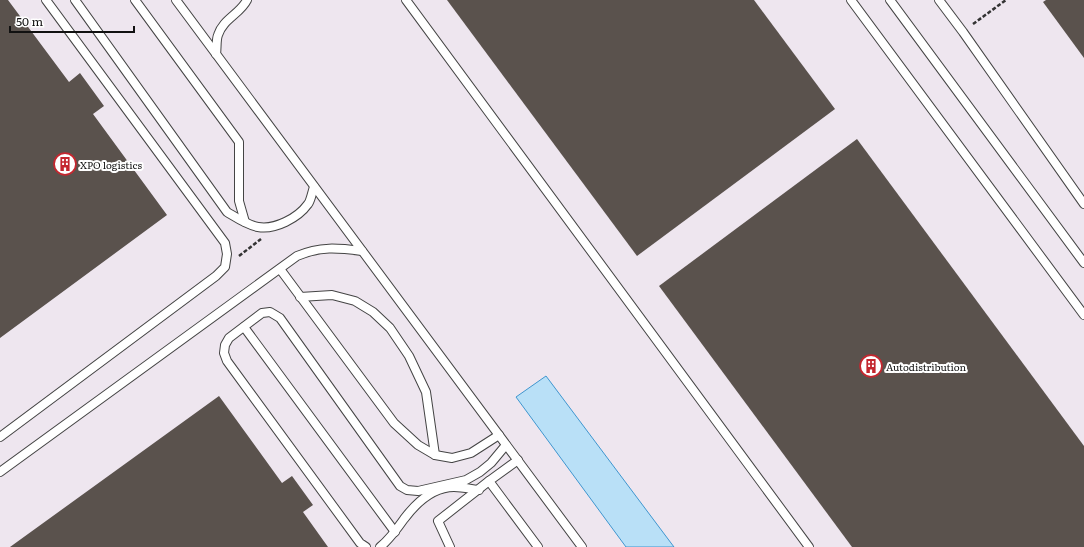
<svg xmlns="http://www.w3.org/2000/svg" width="1084" height="547" viewBox="0 0 1084 547" font-family="Literata,serif">
	<style>
		.industrial { fill: #eee6ef }
		.water { fill: #b9e0f7; stroke: #3f96cf }
		.building { fill: #5a524d }
		.lines { fill: none; stroke-linecap: round; stroke-linejoin: round }
		.service-casing { stroke: #444; stroke-width: 10 }
		.path { stroke: #333; stroke-width: 2.5; stroke-dasharray: 4 2; stroke-linecap: butt }
		.service { stroke: #fff; stroke-width: 8 }
		.labels { text-anchor: middle; dominant-baseline: central; stroke-width: 4; stroke-linejoin: round; paint-order: stroke }
		.poi-label { font-size: 10px; fill: #111; stroke: #fff; text-anchor: start }
	</style>
	<rect width="100%" height="100%" fill="#fffdf5"/>
	<!-- industrial -->
	<rect class="industrial" x="0" y="0" width="1084" height="547"/>
	<!-- water -->
	<polygon class="water" points="546,376 674,547 626,547 516,397"/>
	<!-- building -->
	<g class="building">
		<polygon points="0,0 8,0 69,82 80,73 104,106 93,114 167,215 0,338"/>
		<polygon points="447,0 754,0 835,109 637,256"/>
		<polygon points="1046,0 1084,0 1084,58 1043,2"/>
		<polygon points="857,139 1084,446 1084,547 852,547 659,286"/>
		<polygon points="219,396 282,483 292,476 313,505 303,512 328,547 10,547"/>
	</g>
	<g class="lines">
		<!-- service casing -->
		<g class="service-casing">
			<g id="service">
				<path d="M75,0L227,212C237,218 247,225 258,227C275,230 298,218 308,204C311,200 312,192 314,187"/>
				<polyline points="135,0 239,142 239,201 245,222"/>
				<polyline points="176,0 582,547"/>
				<polyline points="406,0 809,547"/>
				<polyline points="851,0 1084,315"/>
				<polyline points="890,0 1084,263"/>
				<polyline points="939,0 963,32 1084,204"/>
				<path d="M216,54C217,48 216,40 218,35C223,19 240,14 247,0"/>
				<polyline points="280,269 394,423 418,445 435,455 452,458 471,453 499,435"/>
				<polyline points="300,297 332,295 355,301 373,312 390,328 409,356 426,392 435,455"/>
				<polyline points="244,327 395,532"/>
				<polyline points="0,437 216,276 225,267 227,254 225,243 46,0"/>
				<polyline points="518,460 489,481 538,547"/>
				<path d="M0,472L297,256C320,246 338,248 362,251"/>
				<polyline points="366,547 360,543 227,361 224,353 225,345 229,338 262,313 270,312 280,318 400,486 407,490 418,491 466,480 480,472 491,463 506,445"/>
				<path d="M380,547C390,539 397,529 404,519C416,503 433,487 454,487C462,487 471,489 479,490"/>
				<polyline points="450,547 438,521 489,481"/>
			</g>
		</g>
		<!-- path -->
		<g class="path">
			<polyline points="973,24 1006,0"/>
			<polyline points="239,256 261,239"/>
		</g>
		<!-- service -->
		<use href="#service" class="service"/>
	</g>
	<!-- icons -->
	<defs>
		<g id="building-ring" transform="scale(1.15)"><circle r="9.5" fill="#fff" stroke="#c4262e" stroke-width="1.5"/><path d="M-4-6H4V6H1V3H-1V6H-4ZM-2.5-4.3h1.7v1.8h-1.7ZM.8-4.3h1.7v1.8H.8ZM-2.5-1h1.7V.8h-1.7ZM.8-1h1.7V.8H.8Z" fill="#c4262e"/></g>
	</defs>
	<g fill-rule="evenodd">
		<use href="#building-ring" x="65" y="164"/>
		<use href="#building-ring" x="871" y="366"/>
	</g>
	<g class="labels">
		<!-- poi labels -->
		<g class="poi-label">
			<text x="80" y="164">XPO logistics</text>
			<text x="886" y="366">Autodistribution</text>
		</g>
	</g>
	<!-- scale -->
	<path d="M10 26v6h124v-6" fill="none" stroke="#111111" stroke-width="2"/>
	<text x="16" y="26" font-size="12" fill="#111111" stroke="#ffffff" stroke-width="3" paint-order="stroke">50 m</text>
</svg>
